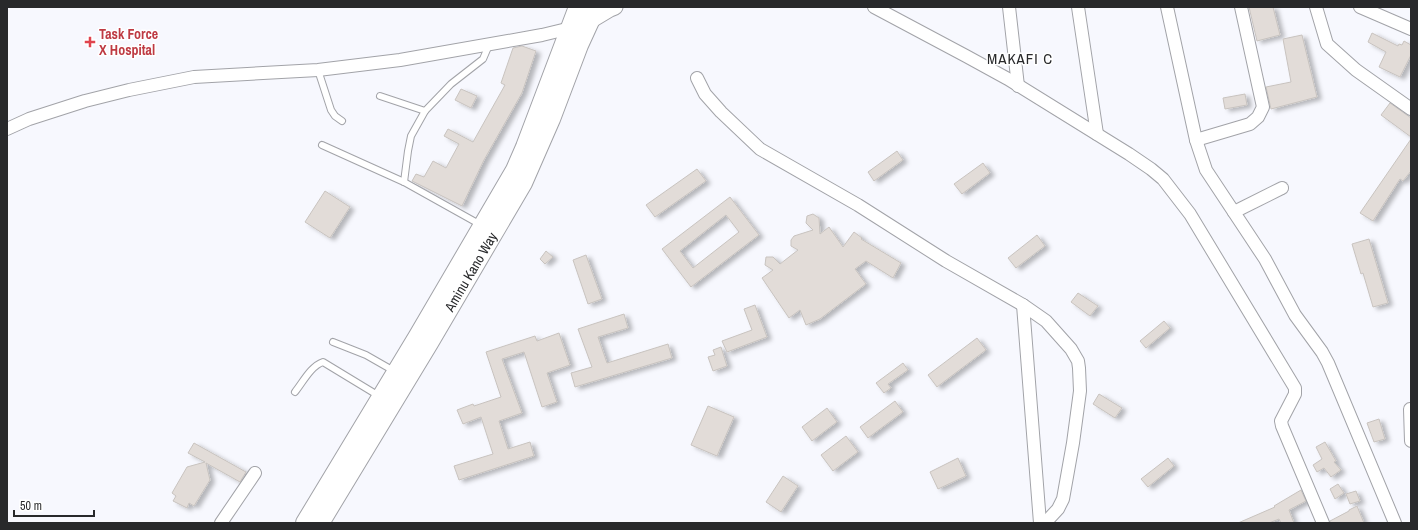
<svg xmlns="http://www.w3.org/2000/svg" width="1418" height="530" viewBox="0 0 1418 530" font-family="'Archivo Narrow',sans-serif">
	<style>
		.building { fill: #e2dcd8; stroke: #c8c3bf; fill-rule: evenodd; filter: url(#shadow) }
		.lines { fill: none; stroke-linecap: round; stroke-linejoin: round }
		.service-casing { stroke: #a2a3a8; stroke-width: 8 }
		.minor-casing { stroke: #a2a3a8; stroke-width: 14 }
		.tertiary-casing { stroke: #a2a3a8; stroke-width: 17 }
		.secondary-casing { stroke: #a2a3a8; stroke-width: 20 }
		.service { stroke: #fff; stroke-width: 6 }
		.minor { stroke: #fff; stroke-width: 12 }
		.tertiary { stroke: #fff; stroke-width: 15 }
		.secondary { stroke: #fff; stroke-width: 18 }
		.health-dot { fill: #e0444e; stroke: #fff; stroke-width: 1.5 }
		.labels { text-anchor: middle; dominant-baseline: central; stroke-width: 3; stroke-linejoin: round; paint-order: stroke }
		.health-label { font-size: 14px; font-weight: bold; fill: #be3a42; stroke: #fff; text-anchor: start }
		.street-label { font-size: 14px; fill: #28292b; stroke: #fff }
		.neighbourhood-label { font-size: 15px; letter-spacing: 1px; fill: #28292b; stroke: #fff }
	</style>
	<defs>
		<filter id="shadow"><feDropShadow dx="4.5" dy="2.5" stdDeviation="2" flood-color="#0004"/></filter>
	</defs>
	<rect width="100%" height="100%" fill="#f7f8fe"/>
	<!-- building -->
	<g class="building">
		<polygon points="1249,7 1273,7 1280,35 1257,41"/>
		<polygon points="1372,33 1398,46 1399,44 1402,45 1404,41 1411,45 1411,55 1400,77 1379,67 1386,52 1368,42"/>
		<polygon points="1302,35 1317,97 1271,109 1266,87 1291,82 1283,39"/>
		<polygon points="522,46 536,51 522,93 484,160 462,206 412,181 416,174 424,177 433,161 446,168 459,144 444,136 448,129 473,142 505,85 501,83 513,48"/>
		<polygon points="461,89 477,96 471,108 455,100"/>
		<polygon points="1245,94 1247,105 1225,109 1223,98"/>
		<polygon points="1390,103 1411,118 1411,137 1381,115"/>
		<polygon points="1411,139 1411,171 1403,181 1400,179 1373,221 1360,213"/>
		<polygon points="897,151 903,160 874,181 868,172"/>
		<polygon points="983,163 990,173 962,194 954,184"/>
		<polygon points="697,169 706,181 655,217 646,205"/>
		<polygon points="325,191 350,207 330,238 305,222"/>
		<path d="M730,197L759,235L691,287L662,249ZM726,215L739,232L693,268L680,251Z"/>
		<polygon points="813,214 819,218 820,234 829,227 843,247 854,232 862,238 861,239 901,263 893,278 866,261 855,269 866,284 820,319 806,325 800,310 789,318 762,278 773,270 765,265 766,257 773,257 780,264 798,250 791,246 791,240 794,236 813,230 806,223 807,216"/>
		<polygon points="1037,235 1045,246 1016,268 1008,258"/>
		<polygon points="1369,239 1388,303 1373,307 1363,273 1361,274 1352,244"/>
		<polygon points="546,251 553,257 545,264 540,259"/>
		<polygon points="586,255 602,299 588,304 573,260"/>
		<polygon points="1078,293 1098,306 1090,316 1071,302"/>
		<polygon points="755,305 767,337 727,352 722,341 752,330 744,309"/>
		<polygon points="624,314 628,328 598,337 607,363 668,344 672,358 575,387 571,373 592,367 578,329"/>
		<polygon points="1164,321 1170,328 1146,348 1140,341"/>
		<polygon points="559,333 570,365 547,373 557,402 542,407 524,352 502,359 522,413 499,421 508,449 530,442 534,456 459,480 454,466 493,454 481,417 463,424 457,410 473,404 474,406 501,397 486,352 535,336 537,341"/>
		<polygon points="977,338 986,350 937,387 928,375"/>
		<polygon points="721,347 727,366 713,371 708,357 715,355 713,350"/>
		<polygon points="903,363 908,370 888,384 891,388 884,393 876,383"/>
		<polygon points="1099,394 1122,408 1115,418 1093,404"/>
		<polygon points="895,401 903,412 868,438 860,427"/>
		<polygon points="708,406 734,417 717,456 691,445"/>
		<polygon points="827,408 837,422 812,441 802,427"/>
		<polygon points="1379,419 1385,439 1374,442 1367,423"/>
		<polygon points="846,436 858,452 833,471 821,455"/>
		<polygon points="1325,442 1336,461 1334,462 1341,470 1331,477 1324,468 1317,472 1313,465 1322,459 1316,447"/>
		<polygon points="194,443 246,472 240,482 206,463 210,480 194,506 189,503 187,508 173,501 176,496 172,493 187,467 205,462 188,453"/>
		<polygon points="958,458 966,476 938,489 930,472"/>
		<polygon points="1168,458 1174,466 1148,487 1141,479"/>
		<polygon points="783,476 798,486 781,512 766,502"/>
		<polygon points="1338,484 1344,493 1335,499 1330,489"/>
		<polygon points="1301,490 1306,501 1289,510 1294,523 1281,523 1279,519 1269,523 1238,523 1275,507 1274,506"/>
		<polygon points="1356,491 1360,501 1350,504 1346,494"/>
		<polygon points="1357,506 1364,523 1330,523 1330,521 1349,511 1349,510"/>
	</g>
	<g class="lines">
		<!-- service casing -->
		<g class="service-casing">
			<g id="service">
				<polyline points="318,70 331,110 335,116 342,121"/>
				<polyline points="380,96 425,111 451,84 483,59 489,45"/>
				<polyline points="322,145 404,182 481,225"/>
				<polyline points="404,182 408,151 411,136 425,111"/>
				<polyline points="333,342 366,355 394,371"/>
				<path d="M295,392C303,382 311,366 323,362L379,396"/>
			</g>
		</g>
		<!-- minor casing -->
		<g class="minor-casing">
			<g id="minor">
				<polyline points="874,7 966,56 1008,79 1129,154 1151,169 1163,179 1190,214 1295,388 1295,394 1281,421 1282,426 1323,523"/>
				<polyline points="1009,7 1018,86"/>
				<polyline points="1078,7 1097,134"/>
				<polyline points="1167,7 1196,140 1206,170 1265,259 1295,315 1322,352 1328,363 1395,523"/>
				<polyline points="1316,7 1327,44 1356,70 1411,109"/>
				<polyline points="1360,7 1411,29"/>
				<polyline points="697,78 705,94 721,112 760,149 858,205 946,261 1023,305 1046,321 1071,349 1078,361 1079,368 1080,391 1073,443 1063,499 1058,509 1045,523"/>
				<polyline points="7,129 29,119 85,101 129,90 194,77 318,70 400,60 542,35 571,28"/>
				<polyline points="1196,140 1250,124 1258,117 1263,107 1241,7"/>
				<polyline points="1234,212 1282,188"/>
				<polyline points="1023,305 1040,523"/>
				<polyline points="1410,409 1411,441"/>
				<polyline points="221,523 255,473"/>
			</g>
		</g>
		<!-- tertiary casing -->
		<g class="tertiary-casing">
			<polyline id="tertiary" points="590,21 610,9 615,7"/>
		</g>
		<!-- secondary casing -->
		<g class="secondary-casing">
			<g id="secondary">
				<polyline points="305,523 418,336 515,170 525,147 578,7"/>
				<path id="s1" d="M320,523L429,343L523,183L551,119L579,45L590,21L593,7"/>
			</g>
		</g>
		<!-- service -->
		<use href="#service" class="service"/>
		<!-- minor -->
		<use href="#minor" class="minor"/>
		<!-- tertiary -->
		<use href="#tertiary" class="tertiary"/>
		<!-- secondary -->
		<use href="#secondary" class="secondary"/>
	</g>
	<!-- markers -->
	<path class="health-dot" d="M88 36h4v4h4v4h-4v4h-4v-4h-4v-4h4z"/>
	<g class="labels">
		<!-- health labels -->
		<g class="health-label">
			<text x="99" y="34">Task Force<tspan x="99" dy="16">X Hospital</tspan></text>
		</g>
		<!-- street labels -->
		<g class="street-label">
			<text stroke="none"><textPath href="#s1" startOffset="293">Aminu Kano Way</textPath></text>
		</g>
		<!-- neighbourhood labels -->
		<g class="neighbourhood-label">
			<text x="1020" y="58">MAKAFI C</text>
		</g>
	</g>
	<!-- border -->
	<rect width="1418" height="530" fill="none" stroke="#28292b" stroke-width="16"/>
	<!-- scale -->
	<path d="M14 510v6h80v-6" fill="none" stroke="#28292b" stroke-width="2"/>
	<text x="20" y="510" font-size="12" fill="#28292b" stroke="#ffffff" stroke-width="3" paint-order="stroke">50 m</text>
</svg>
